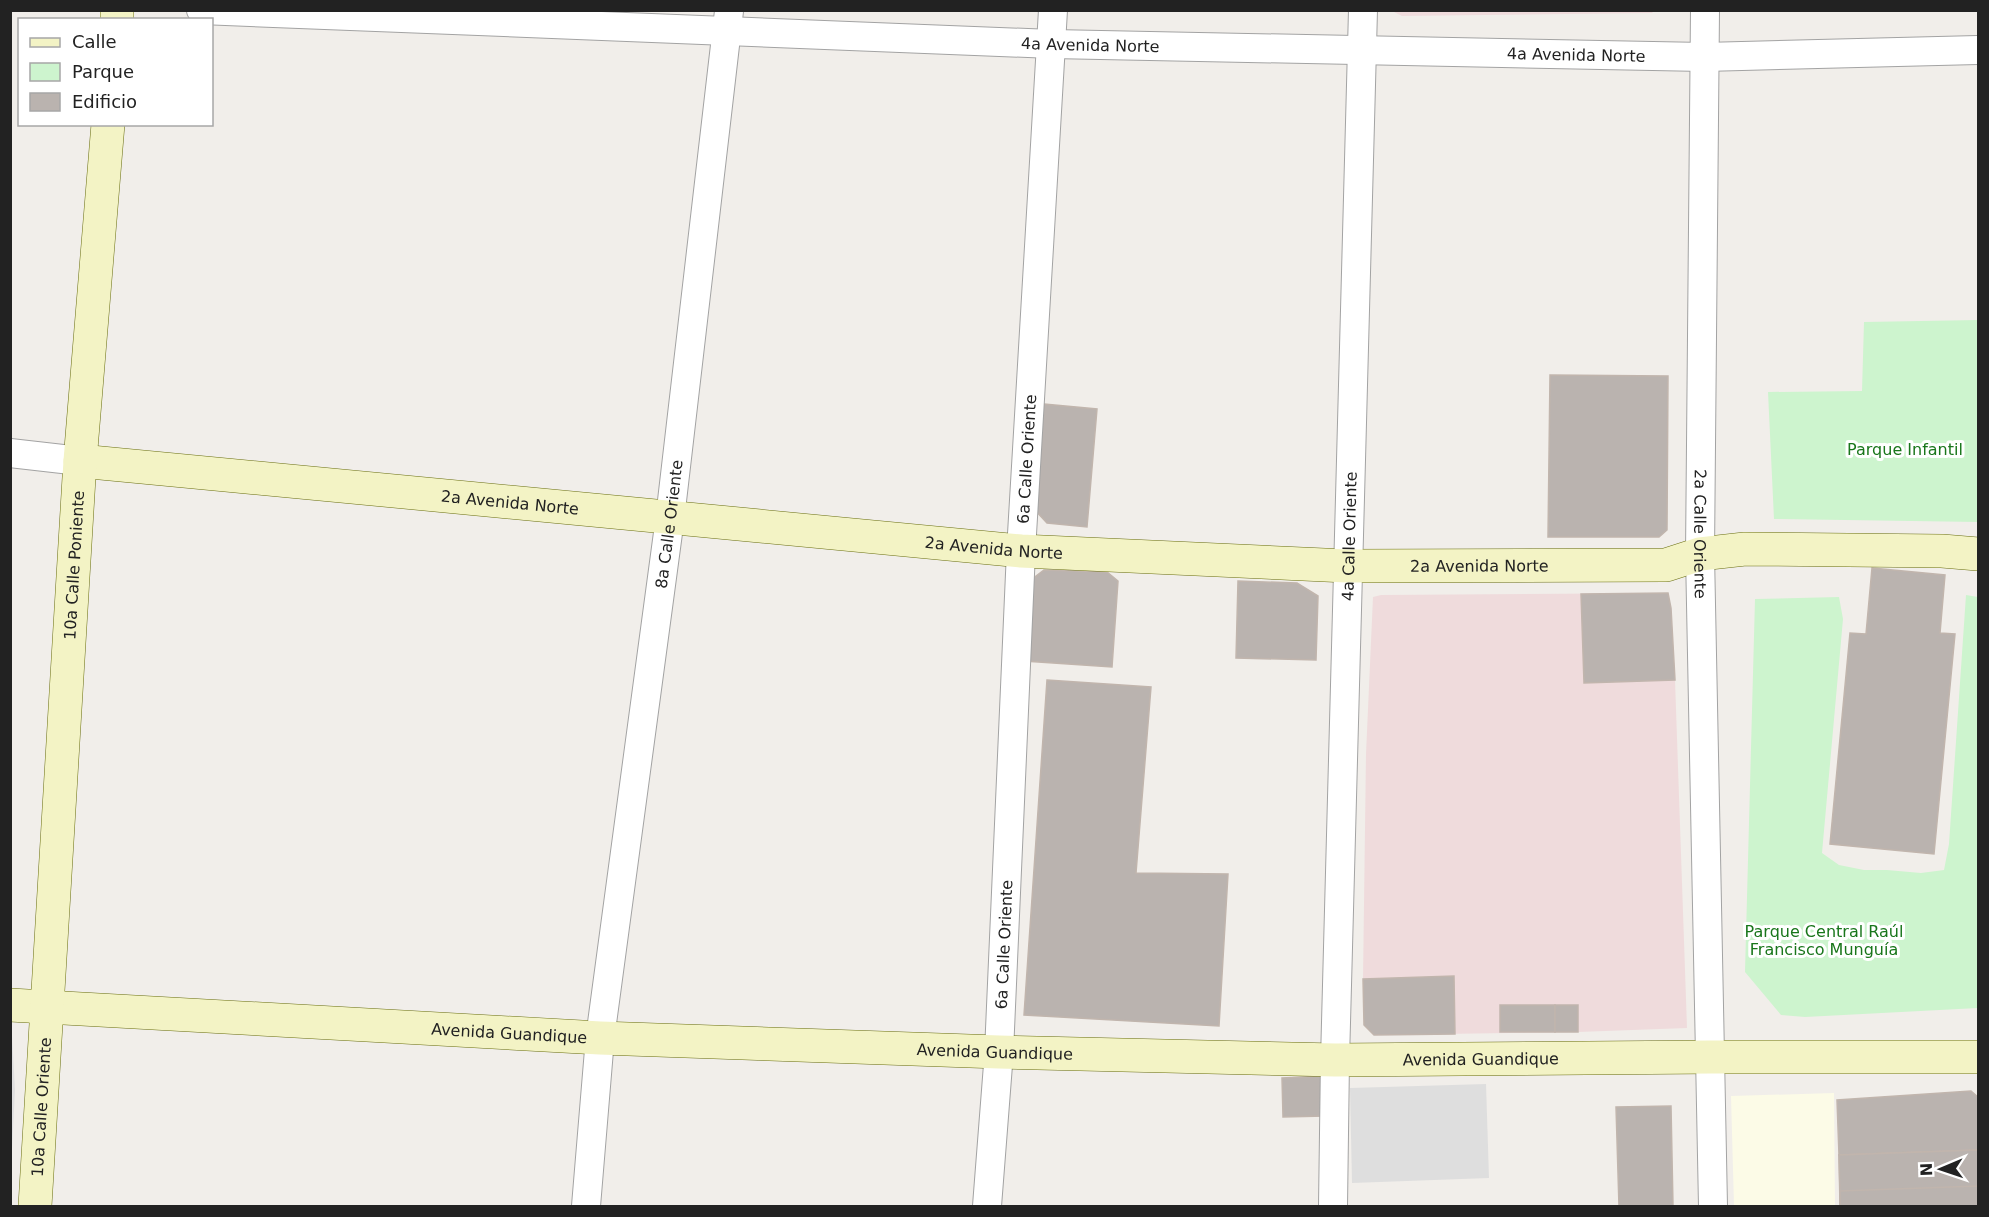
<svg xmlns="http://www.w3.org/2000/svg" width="1989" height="1217" viewBox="0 0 1989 1217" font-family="'DejaVu Sans',sans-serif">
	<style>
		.residential { fill: #e0dfdf }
		.commercial { fill: #efdbdc }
		.education { fill: #fcfbe7 }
		.park { fill: #cdf4ce }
		.parking { fill: #dedede }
		.building { fill: #bab3af; stroke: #c1b5ad; stroke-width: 1.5 }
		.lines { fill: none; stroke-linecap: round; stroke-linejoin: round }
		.street-casing { stroke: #a3a3a3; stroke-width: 30 }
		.secondary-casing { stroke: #6a6f12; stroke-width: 34 }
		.street { stroke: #fff; stroke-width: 28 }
		.secondary { stroke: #f3f3c5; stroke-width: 33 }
		.labels { text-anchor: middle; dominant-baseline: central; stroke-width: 6; stroke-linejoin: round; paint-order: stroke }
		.street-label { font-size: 16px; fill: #222; stroke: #fff }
		.park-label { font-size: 16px; fill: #19761b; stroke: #fff }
	</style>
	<rect width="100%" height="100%" fill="#f1eeea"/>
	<!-- residential -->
	<polygon class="residential" points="11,1035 12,1036 15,1090 11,1168"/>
	<!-- commercial -->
	<g class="commercial">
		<polygon points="1392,11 1654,11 1652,13 1402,16"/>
		<polygon points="1668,593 1671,608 1675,680 1687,1028 1578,1032 1374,1035 1364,1025 1363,979 1366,754 1373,597 1381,595"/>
	</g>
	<!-- education -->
	<polygon class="education" points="1834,1093 1835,1206 1734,1206 1731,1096"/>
	<!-- park -->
	<g class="park">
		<polygon points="1978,320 1978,522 1774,519 1768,392 1862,391 1864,322"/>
		<polygon points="1966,595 1978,597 1978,1008 1805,1017 1781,1015 1745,972 1755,599 1839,597 1843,619 1822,853 1839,865 1864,870 1887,870 1921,873 1944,870 1949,844"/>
	</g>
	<!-- parking -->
	<polygon class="parking" points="1486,1084 1489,1178 1352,1183 1350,1088"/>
	<!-- building -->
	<g class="building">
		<polygon points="1550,375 1668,376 1667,530 1659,537 1548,537"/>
		<polygon points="1044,404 1097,409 1087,527 1047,523 1034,509"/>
		<polygon points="1872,568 1945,575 1940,633 1955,634 1934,854 1830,844 1850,633 1866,634"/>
		<polygon points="1044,570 1107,572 1118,581 1112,667 1024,661 1031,580"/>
		<polygon points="1238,581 1297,583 1318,596 1316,660 1236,658"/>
		<polygon points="1668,593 1671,608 1675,680 1584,683 1581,594"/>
		<polygon points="1047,680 1151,687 1136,873 1228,874 1219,1026 1024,1015"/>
		<polygon points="1454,976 1455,1034 1374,1035 1364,1025 1363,979"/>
		<rect x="1500" y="1005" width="55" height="27"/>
		<rect x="1555" y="1005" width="23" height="27"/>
		<polygon points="1324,1076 1325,1116 1283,1117 1282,1078"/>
		<polygon points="1971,1091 1978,1097 1978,1150 1839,1155 1837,1100"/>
		<polygon points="1671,1106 1673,1206 1619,1206 1616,1107"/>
		<polygon points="1978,1150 1978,1186 1840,1191 1839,1155"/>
		<polygon points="1978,1150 1978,1206 1840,1206 1839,1155"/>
		<polygon points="1978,1186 1978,1206 1840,1206 1840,1191"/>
	</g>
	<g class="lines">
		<!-- street casing -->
		<g class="street-casing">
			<g id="street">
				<path id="s1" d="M201,10L1052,44L1704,57L1978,50"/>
				<path id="s2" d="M1705,10L1700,554L1713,1206"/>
				<polyline points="10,453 80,461"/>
				<path id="s3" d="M586,1206L600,1038L670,518L729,11"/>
				<path id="s4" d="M987,1206L999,1052L1021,551L1053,10"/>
				<path id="s5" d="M1333,1206L1335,1060L1363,10"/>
			</g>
		</g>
		<!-- secondary casing -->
		<g class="secondary-casing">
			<g id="secondary">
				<polyline points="117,20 117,10"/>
				<path id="s6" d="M80,461L1021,551L1347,566L1666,565L1700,554L1745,549L1942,551L1978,554"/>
				<path id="s7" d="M10,1005L600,1038L999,1052L1335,1060L1711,1057H1978"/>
				<path id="s8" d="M35,1206L80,461L108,124"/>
			</g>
		</g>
		<!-- street -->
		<use href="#street" class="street"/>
		<!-- secondary -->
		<use href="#secondary" class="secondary"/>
	</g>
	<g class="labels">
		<!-- street labels -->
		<g class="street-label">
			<text stroke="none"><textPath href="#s1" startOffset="890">4a Avenida Norte</textPath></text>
			<text stroke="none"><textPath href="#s1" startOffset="1376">4a Avenida Norte</textPath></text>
			<text stroke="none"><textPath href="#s4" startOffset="748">6a Calle Oriente</textPath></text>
			<text stroke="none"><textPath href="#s6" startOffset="432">2a Avenida Norte</textPath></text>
			<text stroke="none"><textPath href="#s3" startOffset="687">8a Calle Oriente</textPath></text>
			<text stroke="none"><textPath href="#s2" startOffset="524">2a Calle Oriente</textPath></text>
			<text stroke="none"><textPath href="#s5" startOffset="670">4a Calle Oriente</textPath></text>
			<text stroke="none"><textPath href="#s6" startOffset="918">2a Avenida Norte</textPath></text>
			<text stroke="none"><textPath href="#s8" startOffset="642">10a Calle Poniente</textPath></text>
			<text stroke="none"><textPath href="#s6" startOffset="1404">2a Avenida Norte</textPath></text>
			<text stroke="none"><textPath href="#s4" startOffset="262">6a Calle Oriente</textPath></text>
			<text stroke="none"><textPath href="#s7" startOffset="500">Avenida Guandique</textPath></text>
			<text stroke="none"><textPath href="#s7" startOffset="986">Avenida Guandique</textPath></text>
			<text stroke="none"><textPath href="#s7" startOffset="1472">Avenida Guandique</textPath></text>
			<text stroke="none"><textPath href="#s8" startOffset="99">10a Calle Oriente</textPath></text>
		</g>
		<!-- park labels -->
		<g class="park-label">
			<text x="1905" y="449">Parque Infantil</text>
			<text x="1824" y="931">Parque Central Raúl<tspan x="1824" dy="18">Francisco Munguía</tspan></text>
		</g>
	</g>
	<!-- border -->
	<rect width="1989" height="1217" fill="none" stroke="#222222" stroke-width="24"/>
	<!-- legend -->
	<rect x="18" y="18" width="195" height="108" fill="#ffffff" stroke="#a7a7a7" stroke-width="1.5"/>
	<rect x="30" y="38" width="30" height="9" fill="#f3f3c5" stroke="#a7a7a7" stroke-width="1.5"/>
	<text x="72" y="48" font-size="18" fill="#222222">Calle</text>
	<rect x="30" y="63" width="30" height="18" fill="#cdf4ce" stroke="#a7a7a7" stroke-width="1.5"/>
	<text x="72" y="78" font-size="18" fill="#222222">Parque</text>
	<rect x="30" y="93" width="30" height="18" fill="#bab3af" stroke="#a7a7a7" stroke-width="1.5"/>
	<text x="72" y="108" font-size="18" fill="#222222">Edificio</text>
	<!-- north arrow -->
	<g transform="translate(1941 1169) rotate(268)" stroke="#ffffff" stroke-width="4.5" paint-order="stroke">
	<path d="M0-4.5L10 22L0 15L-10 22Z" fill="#222222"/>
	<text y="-9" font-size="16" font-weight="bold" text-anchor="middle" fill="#222222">N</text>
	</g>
</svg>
